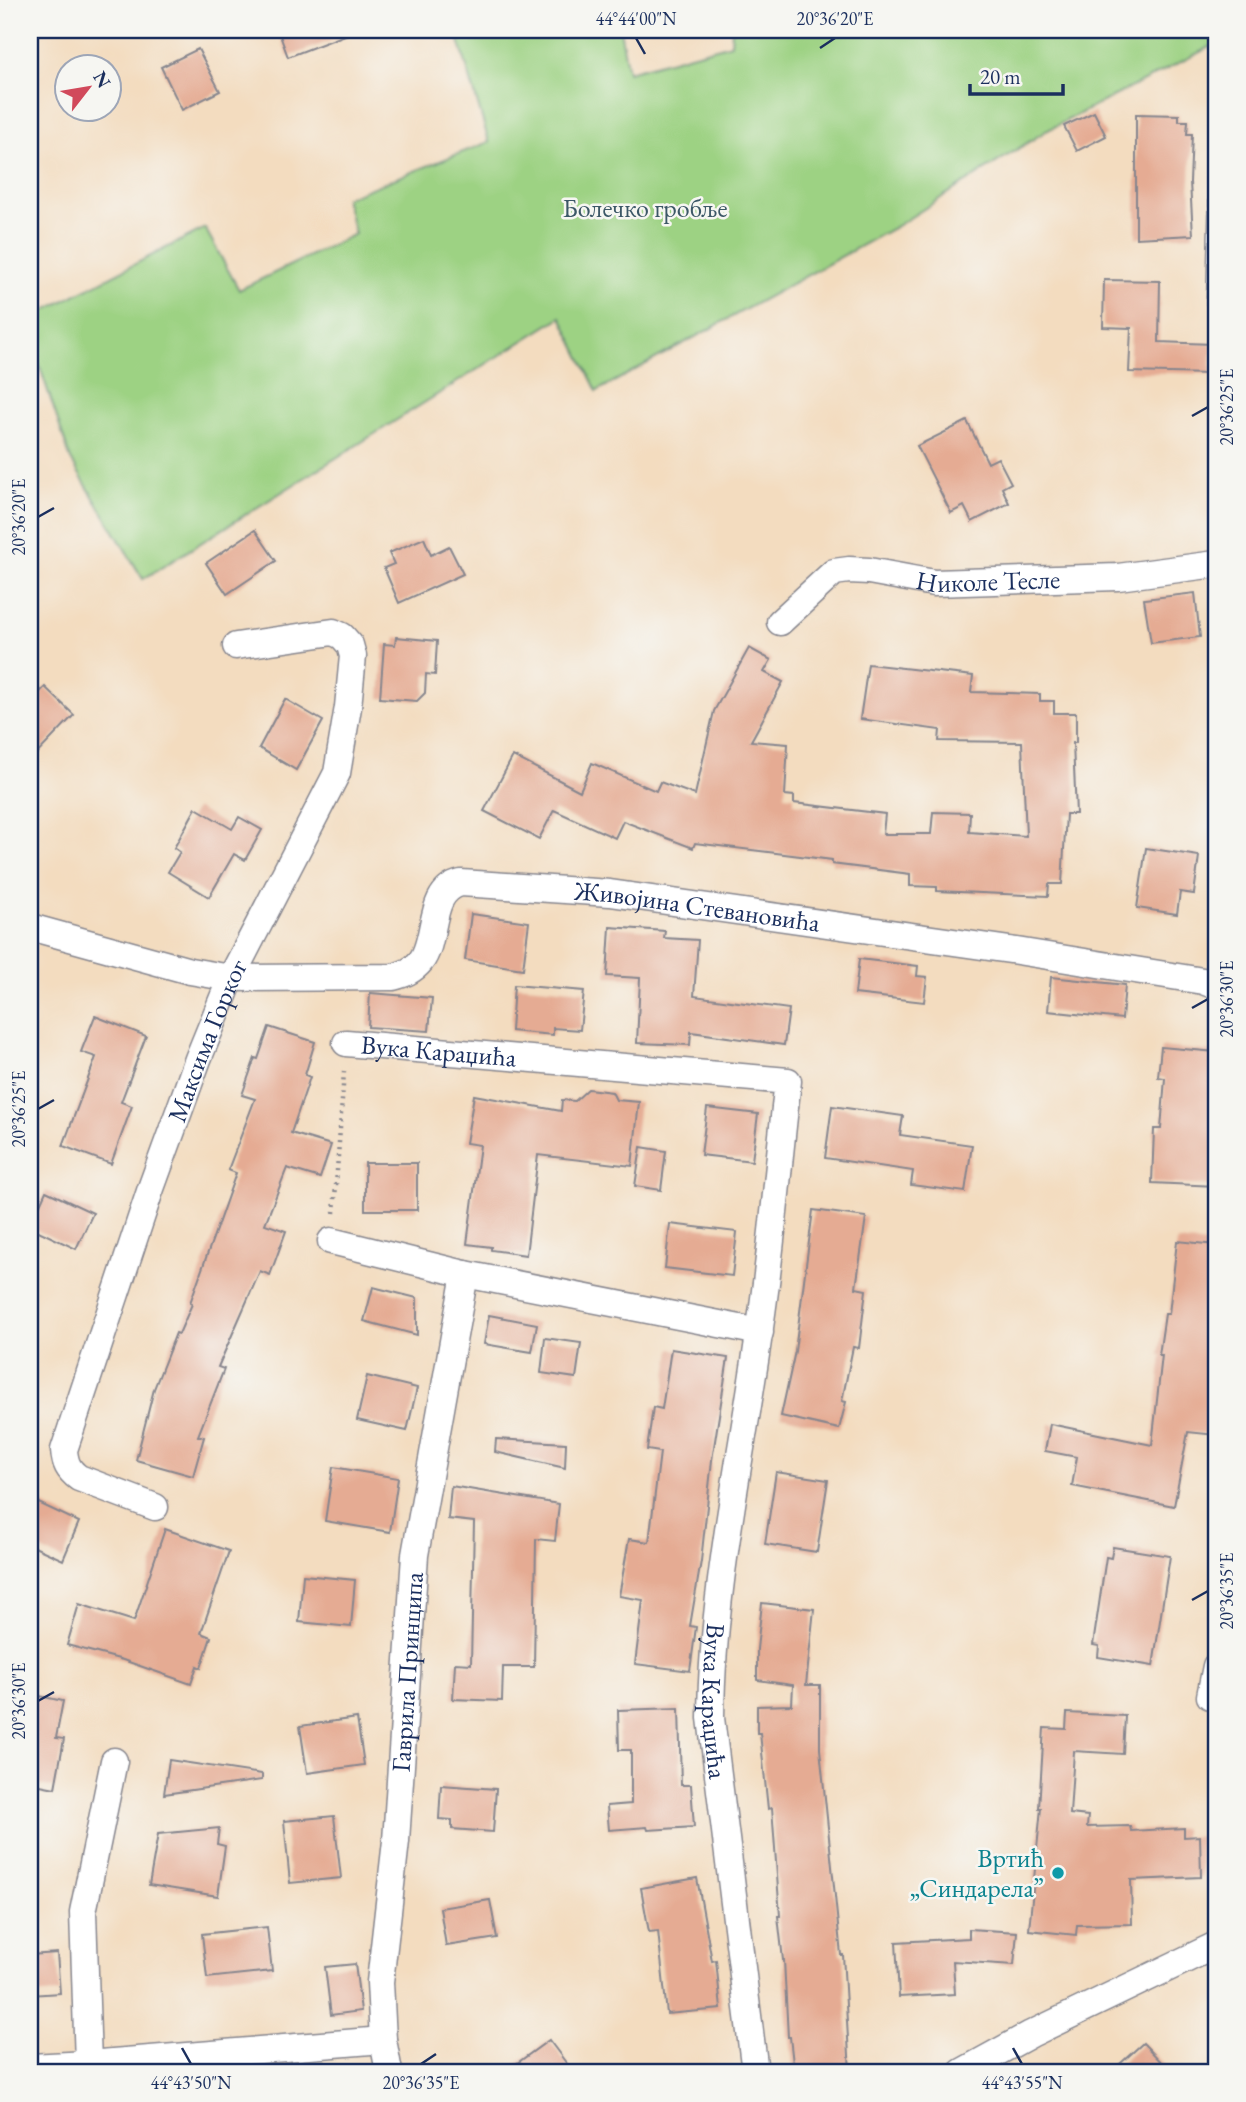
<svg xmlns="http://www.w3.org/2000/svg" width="1246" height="2102" viewBox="0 0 1246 2102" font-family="'EB Garamond',serif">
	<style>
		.green { fill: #9dd283; stroke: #5c8070; stroke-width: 2 }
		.building { fill: #e5ab93 }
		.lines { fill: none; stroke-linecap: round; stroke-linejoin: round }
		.service-casing { stroke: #87868e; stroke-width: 15 }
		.minor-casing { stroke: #87868e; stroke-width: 29 }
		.path { stroke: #87868e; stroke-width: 4.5; stroke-dasharray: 2 5; stroke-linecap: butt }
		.service { stroke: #fff; stroke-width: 12 }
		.minor { stroke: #fff; stroke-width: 26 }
		.ticks { fill: none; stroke: #1b2f5e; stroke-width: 2.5 }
		.culture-dot { fill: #0f9aa8; stroke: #f6f6f2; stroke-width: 2.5 }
		.labels { text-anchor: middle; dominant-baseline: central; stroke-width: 5; stroke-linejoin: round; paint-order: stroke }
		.park-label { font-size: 26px; fill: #3c5867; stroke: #f6f6f2 }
		.street-label { font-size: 26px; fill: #1b2f5e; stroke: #f6f6f2 }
		.culture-label { font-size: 26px; fill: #0d838f; stroke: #f6f6f2; text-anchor: end }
		.neatline { fill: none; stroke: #1b2f5e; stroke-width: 2.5 }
		.ticks-label { font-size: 18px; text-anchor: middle; fill: #1b2f5e }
	</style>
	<rect width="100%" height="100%" fill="#f6f6f2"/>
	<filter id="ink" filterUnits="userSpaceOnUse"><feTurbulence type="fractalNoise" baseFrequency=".0143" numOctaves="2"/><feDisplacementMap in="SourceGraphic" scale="14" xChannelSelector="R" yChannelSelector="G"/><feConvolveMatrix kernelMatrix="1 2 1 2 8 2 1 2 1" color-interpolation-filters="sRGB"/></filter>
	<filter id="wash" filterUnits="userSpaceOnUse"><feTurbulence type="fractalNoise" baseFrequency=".00686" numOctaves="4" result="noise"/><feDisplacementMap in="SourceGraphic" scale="28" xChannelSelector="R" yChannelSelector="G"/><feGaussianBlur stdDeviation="1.57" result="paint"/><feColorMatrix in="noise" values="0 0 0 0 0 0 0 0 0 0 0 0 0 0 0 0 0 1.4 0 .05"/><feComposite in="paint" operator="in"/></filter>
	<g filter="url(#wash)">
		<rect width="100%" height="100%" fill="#f3dcbf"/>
		<!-- green -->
		<polygon class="green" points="456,30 620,30 628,72 731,44 732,30 1216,30 1216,44 1046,131 897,226 597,391 561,317 143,579 71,460 30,337 30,318 205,228 239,290 355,234 345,198 489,142"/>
		<g id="blocks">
			<!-- building -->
			<g class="building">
				<polygon points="278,30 353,30 353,32 288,57"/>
				<polygon points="198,49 220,91 182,110 161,67"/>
				<polygon points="1094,112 1106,136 1077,151 1064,126"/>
				<polygon points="1136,114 1179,115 1179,121 1188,121 1187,134 1192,134 1190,182 1193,235 1136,238"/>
				<polygon points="1104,280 1160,281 1159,342 1212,344 1211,374 1129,372 1131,328 1103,327"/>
				<polygon points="967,421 988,463 998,458 1011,483 1002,488 1009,503 972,522 964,506 951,513 917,446"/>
				<polygon points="255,530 276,561 227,594 206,563"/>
				<polygon points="424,538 431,555 449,546 463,574 399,603 384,568 394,564 389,553"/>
				<polygon points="1195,593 1200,637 1151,643 1144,599"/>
				<polygon points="396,637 437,641 435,675 426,674 425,693 417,701 380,698 384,644 395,645"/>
				<polygon points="749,648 771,660 764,672 783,682 751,741 788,744 785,795 794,796 794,803 885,814 883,834 931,834 933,812 970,813 969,832 1026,836 1022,742 939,741 940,730 860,719 868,664 973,676 971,692 1040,694 1040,701 1054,701 1054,713 1076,713 1076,743 1073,743 1076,814 1066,814 1062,884 1049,884 1048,896 937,891 937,887 910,886 910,874 832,864 832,860 695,843 693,848 623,821 615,838 554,810 539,839 484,811 513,756 580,791 592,763 656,791 660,782 695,795 714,711"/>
				<polygon points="45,687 74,715 30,761 30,702"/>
				<polygon points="285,699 323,721 296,770 259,748"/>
				<polygon points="196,808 232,829 239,817 262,830 245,860 234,854 209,897 168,872 180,852 174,848"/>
				<polygon points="1146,848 1199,856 1194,894 1180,892 1177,914 1137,908"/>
				<polygon points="471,914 529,922 523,969 465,960"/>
				<polygon points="610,927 665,931 664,938 698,940 694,996 789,1009 784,1045 691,1032 690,1045 637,1043 640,978 607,976"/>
				<polygon points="859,959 918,966 917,976 927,977 924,1002 855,994"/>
				<polygon points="1051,977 1125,985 1122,1019 1048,1011"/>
				<polygon points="514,985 584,991 580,1030 553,1028 553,1035 511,1031"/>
				<polygon points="370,993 432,998 429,1031 368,1027"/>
				<polygon points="95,1016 146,1036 121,1102 132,1106 111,1164 63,1146 96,1057 81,1052"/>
				<polygon points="269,1027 315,1042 305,1075 310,1077 291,1133 331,1145 320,1178 287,1168 265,1224 286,1231 270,1275 260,1271 218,1367 224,1369 198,1436 204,1437 193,1476 136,1460 154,1389 176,1333 179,1334 192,1304 190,1303 236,1173 228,1170 255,1099 242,1095 255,1058 258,1059"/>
				<polygon points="1161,1047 1216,1052 1216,1186 1152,1183 1154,1129 1161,1129 1165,1078 1158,1077"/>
				<polygon points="588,1089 612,1092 616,1100 639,1102 632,1166 538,1155 526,1255 491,1250 491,1247 467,1244 480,1145 466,1143 474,1095 561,1111 562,1100 575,1101"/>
				<polygon points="832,1106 903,1116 900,1135 972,1145 965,1192 911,1185 913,1171 825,1158"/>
				<polygon points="707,1108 758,1114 752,1161 701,1155"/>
				<polygon points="641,1147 666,1151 661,1190 635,1186"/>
				<rect x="365" y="1163" width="52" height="47"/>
				<polygon points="46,1191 93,1213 76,1249 30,1227"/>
				<polygon points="813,1210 866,1217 856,1288 866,1290 859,1348 853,1347 842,1401 846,1402 839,1429 781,1416 795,1351"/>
				<polygon points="670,1224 737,1232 732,1276 665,1268"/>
				<polygon points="1177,1241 1216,1245 1216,1435 1188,1432 1174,1506 1072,1486 1077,1457 1045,1451 1050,1424 1152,1445 1162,1355 1159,1355 1165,1314 1169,1314"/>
				<polygon points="373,1287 417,1298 417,1335 364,1321"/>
				<polygon points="489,1315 537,1324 532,1352 484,1344"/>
				<polygon points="545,1338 581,1343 576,1378 541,1373"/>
				<polygon points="671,1349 728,1358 712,1460 701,1561 690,1626 696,1627 690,1671 635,1664 643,1600 619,1596 629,1539 649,1542 660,1452 647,1450 653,1407 662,1409"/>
				<polygon points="367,1376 417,1388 407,1431 357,1420"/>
				<polygon points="496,1439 566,1443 565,1468 495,1452"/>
				<polygon points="333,1467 398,1478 390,1532 325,1521"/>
				<polygon points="776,1472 828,1480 817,1552 765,1544"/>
				<polygon points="451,1486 559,1504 555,1541 536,1539 534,1667 503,1667 502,1701 453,1699 455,1663 471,1664 474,1522 448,1519"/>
				<polygon points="30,1499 79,1522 63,1560 30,1545"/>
				<polygon points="165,1529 229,1551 201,1633 211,1637 201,1668 197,1666 191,1684 123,1660 67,1645 79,1604 134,1621"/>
				<polygon points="1113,1547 1170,1556 1153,1666 1098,1657 1099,1646 1093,1645 1106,1557 1111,1558"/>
				<polygon points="303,1575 355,1580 351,1627 299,1622"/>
				<polygon points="762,1603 814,1609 806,1685 820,1685 820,1749 841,1955 843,1955 850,2072 794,2072 790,2037 788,2037 784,1960 783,1960 778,1916 780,1916 772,1808 768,1809 760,1733 757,1733 757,1706 792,1705 793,1685 757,1680 757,1649"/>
				<polygon points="30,1694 63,1701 56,1738 64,1739 55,1788 30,1783"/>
				<polygon points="679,1708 681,1785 691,1785 694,1827 648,1830 647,1827 609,1830 607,1806 631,1804 631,1750 619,1750 618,1710"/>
				<polygon points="1067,1713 1125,1716 1123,1754 1074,1751 1070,1814 1088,1816 1087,1827 1130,1826 1131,1831 1184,1828 1184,1837 1200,1836 1201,1877 1131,1880 1132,1924 1077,1925 1076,1935 1029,1930 1041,1808 1039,1808 1044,1728 1066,1729"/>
				<polygon points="357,1718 364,1765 307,1773 300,1726"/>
				<polygon points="169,1760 262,1774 262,1780 164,1794"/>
				<polygon points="441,1785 496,1789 493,1832 452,1829 452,1820 439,1819"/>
				<polygon points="334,1816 341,1878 290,1883 284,1821"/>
				<polygon points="219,1828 217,1844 225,1846 218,1896 149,1885 158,1834"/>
				<polygon points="697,1878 712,1961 716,1960 721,2009 667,2014 658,1931 649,1932 641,1888"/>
				<polygon points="490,1900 497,1938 446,1946 440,1908"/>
				<polygon points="267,1927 272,1971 207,1978 202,1934"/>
				<polygon points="969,1929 1017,1932 1014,1965 953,1961 955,1994 899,1997 896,1942 969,1938"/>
				<polygon points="57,1953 60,1993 30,1995 30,1955"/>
				<polygon points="355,1964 361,2011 331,2015 325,1967"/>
				<polygon points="549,2040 573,2072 505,2072"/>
				<polygon points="1143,2043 1171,2072 1111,2072"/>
			</g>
		</g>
	</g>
	<g filter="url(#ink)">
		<use href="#blocks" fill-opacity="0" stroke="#87868e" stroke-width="2"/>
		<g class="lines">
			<!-- service casing -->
			<g class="service-casing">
				<polyline id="service" points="1213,304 1216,189"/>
			</g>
			<!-- minor casing -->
			<g class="minor-casing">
				<g id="minor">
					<path id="s1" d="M780,622L834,572L849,570L869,571L934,583L1118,577L1216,564"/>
					<path id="s2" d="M30,927L190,971L231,978L393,977C404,974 413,971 421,961C438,939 427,891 461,883L610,893L1017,951L1203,981L1216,986"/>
					<path id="s3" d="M346,1043L788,1081C778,1165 772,1250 759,1334C741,1462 712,1589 711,1718L755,2072"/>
					<polyline points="331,1241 465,1274 760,1332"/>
					<path id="s4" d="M155,1507L79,1478C68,1470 65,1463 64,1450L150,1191L198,1059L231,978L337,773L348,707L353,656L350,645L342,636L333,632L236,646"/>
					<polyline points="1210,1696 1216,1666"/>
					<polyline points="88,2064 83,1912 114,1761"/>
					<polyline points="30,2067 88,2064 383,2040"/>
					<path id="s5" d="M389,2072L383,2040L380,1982L396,1841L415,1555L465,1274"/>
					<polyline points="962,2072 1031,2034 1216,1945"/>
				</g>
			</g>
			<!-- path -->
			<polyline class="path" points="334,1213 344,1072"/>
			<!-- service -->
			<use href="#service" class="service"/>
			<!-- minor -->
			<use href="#minor" class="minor"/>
		</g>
	</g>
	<!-- ticks -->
	<path class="ticks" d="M636,38L645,54M820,48L835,38M1192,416L1208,407M38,517L54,508M1192,1008L1208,999M38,1109L54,1100M1192,1600L1208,1591M38,1701L54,1692M182,2048L191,2064M1013,2048L1022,2064M421,2064L436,2054"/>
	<!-- markers -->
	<circle class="culture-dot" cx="1058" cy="1873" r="7"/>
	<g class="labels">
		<!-- park labels -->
		<g class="park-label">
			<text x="645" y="208">Болечко гробље</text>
		</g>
		<!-- street labels -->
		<g class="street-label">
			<text stroke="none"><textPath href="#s1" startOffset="229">Николе Тесле</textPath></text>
			<text stroke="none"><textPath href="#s2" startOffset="732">Живојина Стевановића</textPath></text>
			<text stroke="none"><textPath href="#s4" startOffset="548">Максима Горког</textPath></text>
			<text stroke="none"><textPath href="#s3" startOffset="93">Вука Караџића</textPath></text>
			<text stroke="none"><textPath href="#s5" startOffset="402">Гаврила Принципа</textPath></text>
			<text stroke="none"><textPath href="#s3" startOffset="1069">Вука Караџића</textPath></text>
		</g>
		<!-- culture labels -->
		<g class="culture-label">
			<text x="1044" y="1858">Вртић<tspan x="1044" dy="30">„Синдарела”</tspan></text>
		</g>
	</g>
	<!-- margin -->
	<rect width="1246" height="2102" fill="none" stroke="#f6f6f2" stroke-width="77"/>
	<!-- north arrow -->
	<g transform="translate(88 88) rotate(59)"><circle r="33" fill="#f6f6f2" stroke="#9ea6b7" stroke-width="2"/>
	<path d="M0-5L12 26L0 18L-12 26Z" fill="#d1495b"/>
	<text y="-10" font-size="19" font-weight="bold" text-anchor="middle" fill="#1b2f5e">N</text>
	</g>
	<!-- scale -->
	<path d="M970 84v10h93v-10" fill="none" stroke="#1b2f5e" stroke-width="3.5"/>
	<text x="980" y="84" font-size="21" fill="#1b2f5e" stroke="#f6f6f2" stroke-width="5" paint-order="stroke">20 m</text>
	<rect x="38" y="38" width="1170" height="2026" class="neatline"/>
	<g class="ticks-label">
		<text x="636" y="25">44°44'00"N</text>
		<text x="835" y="25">20°36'20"E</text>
		<text transform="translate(1227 407) rotate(-90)" y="6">20°36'25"E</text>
		<text transform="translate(19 517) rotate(-90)" y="6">20°36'20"E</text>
		<text transform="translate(1227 999) rotate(-90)" y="6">20°36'30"E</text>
		<text transform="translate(19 1109) rotate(-90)" y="6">20°36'25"E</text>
		<text transform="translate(1227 1591) rotate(-90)" y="6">20°36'35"E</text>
		<text transform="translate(19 1701) rotate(-90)" y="6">20°36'30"E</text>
		<text x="191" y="2089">44°43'50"N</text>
		<text x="421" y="2089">20°36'35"E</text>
		<text x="1022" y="2089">44°43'55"N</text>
	</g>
</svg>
